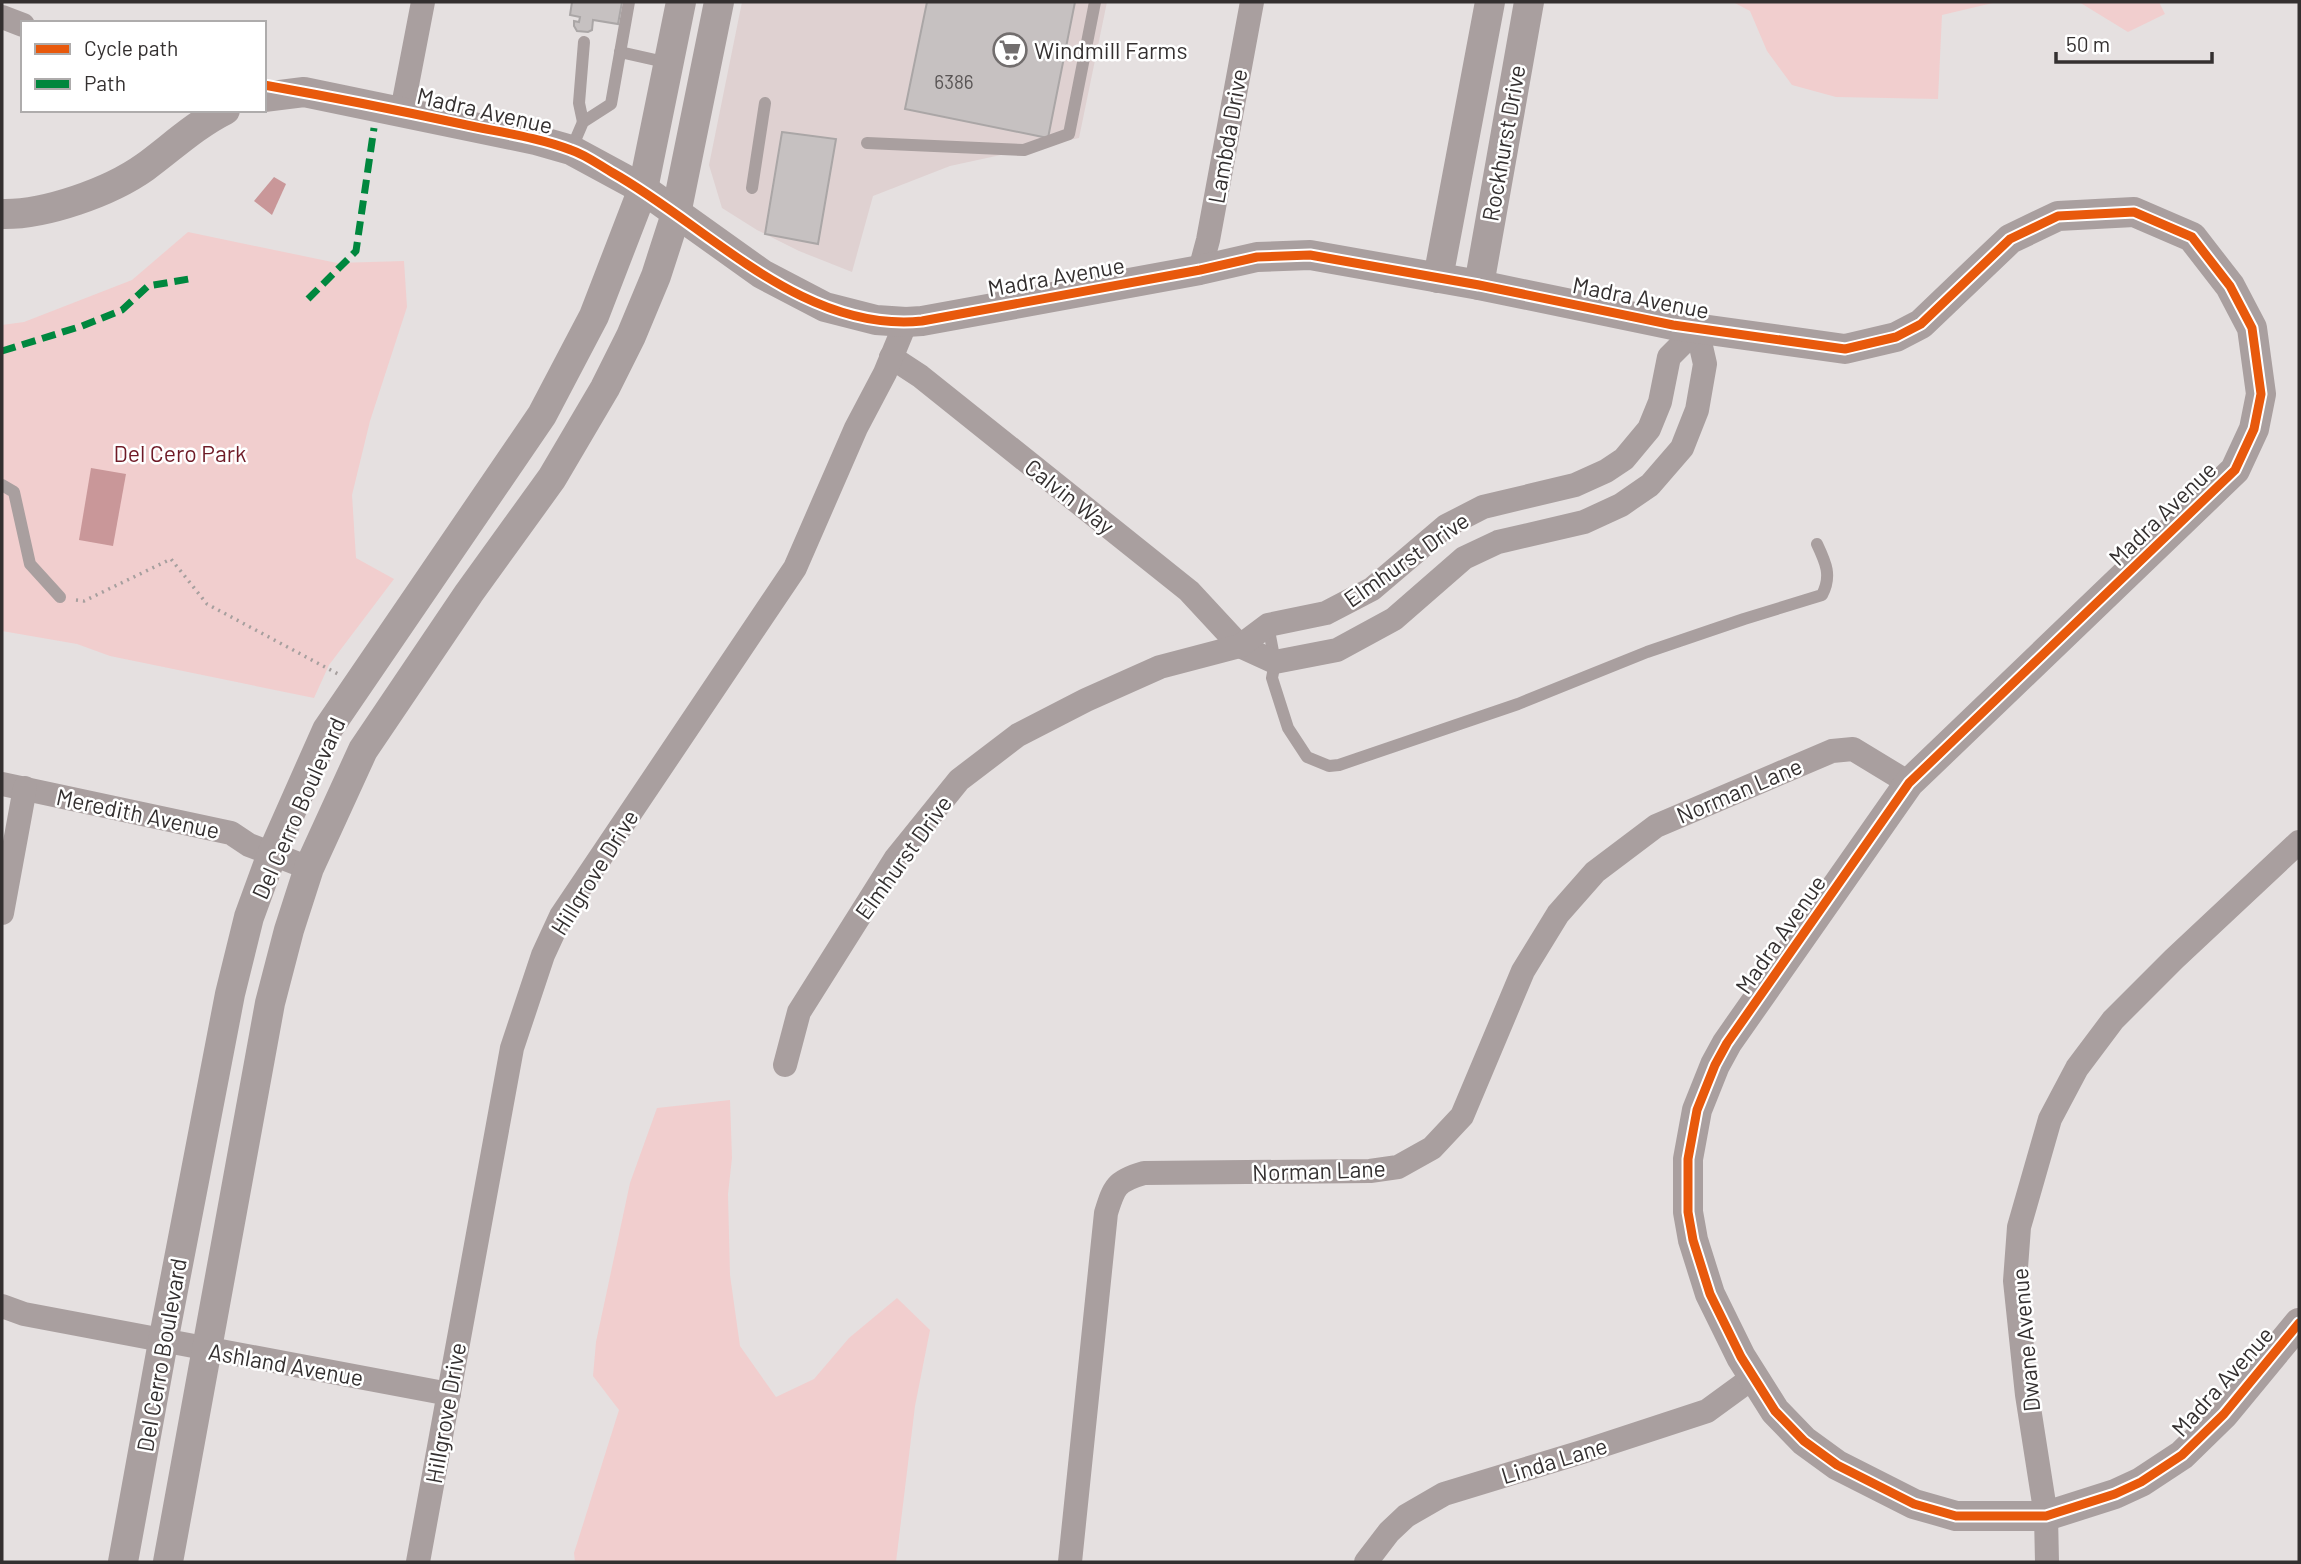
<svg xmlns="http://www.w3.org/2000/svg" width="2301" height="1564" viewBox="0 0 2301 1564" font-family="Barlow,sans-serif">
	<rect width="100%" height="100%" fill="#e5e0e0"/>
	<polygon fill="#dfd1d1" points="742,2 1107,2 1079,138 950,166 873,196 852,272 799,251 757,230 722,208 709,165"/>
	<g fill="#f1cece">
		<polygon points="1733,2 1997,2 1942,15 1938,99 1836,97 1792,85 1767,51 1750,11"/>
		<polygon points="2079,2 2159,2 2165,14 2128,32"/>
		<polygon points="188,232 337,263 404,261 407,307 370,421 352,495 356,558 394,579 329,665 314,698 110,656 77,644 2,631 2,325 24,322 132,280"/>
		<polygon points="730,1100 732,1158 728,1194 730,1275 740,1346 776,1397 814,1379 849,1338 897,1298 930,1330 915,1406 896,1562 575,1562 574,1553 619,1410 593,1376 596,1342 630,1183 657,1108"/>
	</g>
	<g fill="#c99799">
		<polygon points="274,177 286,184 272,215 254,201"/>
		<polygon points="91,468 126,474 113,546 79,540"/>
	</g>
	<g fill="#c6c1c1" stroke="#aaa6a6" stroke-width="2">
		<polygon points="572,2 622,2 618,24 593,20 592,30 588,32 577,31 574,26 574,21 579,22 580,17 570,15"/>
		<polygon points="927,2 1075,2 1048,138 905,109"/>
		<polygon points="782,132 836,139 818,244 765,234"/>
	</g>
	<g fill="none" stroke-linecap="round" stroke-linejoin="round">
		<polyline stroke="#a69f9e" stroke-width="3.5" stroke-dasharray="2 5" stroke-linecap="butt" points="76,600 84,601 171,559 207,604 338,674"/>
		<g stroke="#a99f9f" stroke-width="12">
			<polyline points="620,52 669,63"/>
			<polyline points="583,122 579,103 584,42"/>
			<polyline points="867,143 1024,150 1069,134 1095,2"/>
			<polyline points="571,150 583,122 611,104 629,2"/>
			<polyline points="752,188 765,103"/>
			<polyline points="2,485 14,492 30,564 60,597"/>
			<path d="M1268,625l7,37 -3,16 16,50 19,29 22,9 10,-1 179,-61 129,-52 97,-33 78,-24c10,-19 4,-32 -5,-51"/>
		</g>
		<g stroke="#a99f9f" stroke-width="24">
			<polyline points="2,17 23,25"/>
			<polyline points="402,111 423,2"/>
			<polyline points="1200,270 1208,240 1252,2"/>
			<polyline points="891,357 920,376 1189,591 1240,646 1275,662 1337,650 1394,619 1464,558 1498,542 1584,522 1621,505 1650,485 1682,448 1697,410 1705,364 1697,329"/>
			<polyline points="2,784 231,833 249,845 309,868"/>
			<polyline points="2,913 25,788"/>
			<polyline points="785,1065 799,1012 896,858 959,780 1018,735 1086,700 1160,667 1240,646 1268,625 1326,613 1372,589 1446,526 1483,507 1575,485 1606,471 1624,459 1649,429 1660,402 1669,357 1697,329"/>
			<polyline points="2,1306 24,1314 449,1394"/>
			<polyline points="418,1562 512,1048 543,955 561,916 795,568 856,428 885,373 906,322"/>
			<path d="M1070,1562l36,-349c8,-26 10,-32 38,-40l226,-2 28,-4 34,-19 30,-32 61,-145 35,-57 37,-42 61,-46 176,-75 21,-2 56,34"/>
			<polyline points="1366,1562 1389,1532 1406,1516 1444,1494 1582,1452 1707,1411 1755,1376"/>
			<polyline points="2047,1562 2046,1516 2027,1395 2015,1281 2019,1227 2050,1119 2077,1068 2113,1020 2174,959 2299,842"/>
		</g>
		<g stroke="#a99f9f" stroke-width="30">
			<polyline points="264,97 304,92 536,140 571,150 643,189 762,274 825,307 876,320 906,322 922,321 1200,270 1257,257 1310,255 1479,285 1673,325 1845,349 1896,337 1921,324 2010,239 2058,216 2134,212 2192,237 2230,286 2252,328 2261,394 2254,429 2235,470 1909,783 1727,1043 1715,1065 1697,1110 1688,1159 1688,1212 1693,1240 1710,1294 1741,1357 1775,1411 1804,1441 1837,1465 1914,1504 1956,1516 2046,1516 2115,1494 2141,1482 2182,1455 2224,1414 2299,1323"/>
			<path d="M2,214c43,1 108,-22 143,-47 26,-19 50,-42 80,-57"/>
			<polyline points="1438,278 1490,2"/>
			<polyline points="1479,285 1529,2"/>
			<polyline points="123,1562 163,1342 230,994 249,917 272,854 327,730 542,415 594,316 643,189 681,2"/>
			<polyline points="168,1562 270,1003 289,930 309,868 363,750 469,593 552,478 605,388 631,336 656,276 676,214 719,2"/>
		</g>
		<g stroke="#00873e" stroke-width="7" stroke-dasharray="14 7" stroke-linecap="butt">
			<polyline points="308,299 356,251 374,128"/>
			<polyline points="2,351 82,326 122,310 148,286 195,278"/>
		</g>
		<defs>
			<path id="cycleway" d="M264,85c67,12 133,25 198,39 36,8 75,13 109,26 15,5 28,15 42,23 96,54 189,160 309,148l278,-51 57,-13 53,-2 169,30 194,40 172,24 51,-12 25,-13 89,-85 48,-23 76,-4 58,25 38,49 22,42 9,66 -7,35 -19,41 -326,313 -182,260 -12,22 -18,45 -9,49v53l5,28 17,54 31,63 34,54 29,30 33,24 77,39 42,12h90l69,-22 26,-12 41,-27 42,-41 75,-91"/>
		</defs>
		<use href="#cycleway" stroke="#fff" stroke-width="13"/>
		<use href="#cycleway" stroke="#e8590c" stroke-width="9"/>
	</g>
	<defs>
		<symbol id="supermarket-ring" viewBox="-11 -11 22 22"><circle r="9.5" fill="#fff" stroke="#726e6e" stroke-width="1.5"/><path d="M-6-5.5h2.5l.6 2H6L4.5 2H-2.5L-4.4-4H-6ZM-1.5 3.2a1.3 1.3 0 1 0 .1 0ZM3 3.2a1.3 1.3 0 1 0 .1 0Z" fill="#726e6e"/></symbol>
	</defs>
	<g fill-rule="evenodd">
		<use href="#supermarket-ring" x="991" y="31" width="38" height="38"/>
	</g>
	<g text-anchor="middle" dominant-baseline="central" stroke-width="5" stroke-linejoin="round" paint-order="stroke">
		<g font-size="19" fill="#585454">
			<text x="954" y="81">6386</text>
		</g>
		<g font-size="23" fill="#343030" stroke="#fff" text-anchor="start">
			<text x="1034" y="50">Windmill Farms</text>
		</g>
		<g font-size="23" fill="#343030" stroke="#fff">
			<text transform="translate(485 110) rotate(13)">Madra Avenue</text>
			<text transform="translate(1227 136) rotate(-80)">Lambda Drive</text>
			<text transform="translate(1503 143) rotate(-80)">Rockhurst Drive</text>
			<text transform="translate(1056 276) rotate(-10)">Madra Avenue</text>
			<text transform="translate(1641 297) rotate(11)">Madra Avenue</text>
			<text transform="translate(1070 496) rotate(38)">Calvin Way</text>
			<text transform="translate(2162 513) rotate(-44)">Madra Avenue</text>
			<text transform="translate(1406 559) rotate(-35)">Elmhurst Drive</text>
			<text transform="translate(1739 790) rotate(-23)">Norman Lane</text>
			<text transform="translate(298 808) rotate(-66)">Del Cerro Boulevard</text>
			<text transform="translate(138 813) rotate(12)">Meredith Avenue</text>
			<text transform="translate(903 857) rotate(-54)">Elmhurst Drive</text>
			<text transform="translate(594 872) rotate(-58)">Hillgrove Drive</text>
			<text transform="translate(1780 934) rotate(-55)">Madra Avenue</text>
			<text transform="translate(1319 1170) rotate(-2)">Norman Lane</text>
			<text transform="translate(2025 1340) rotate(-95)">Dwane Avenue</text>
			<text transform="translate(161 1355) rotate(-80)">Del Cerro Boulevard</text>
			<text transform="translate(286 1364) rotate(10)">Ashland Avenue</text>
			<text transform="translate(2222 1381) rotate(-48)">Madra Avenue</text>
			<text transform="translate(445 1413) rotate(-80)">Hillgrove Drive</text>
			<text transform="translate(1554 1460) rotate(-17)">Linda Lane</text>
		</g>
		<g font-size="23" fill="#6f1b27" stroke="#fff">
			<text x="180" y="453">Del Cero Park</text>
		</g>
	</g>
	<rect width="2301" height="1564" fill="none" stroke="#343030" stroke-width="7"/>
	<rect x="21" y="21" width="245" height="91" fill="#ffffff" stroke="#aeacac" stroke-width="2"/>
	<rect x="35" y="44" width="35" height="10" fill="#e8590c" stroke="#aeacac" stroke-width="2"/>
	<text x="84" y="56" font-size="21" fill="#343030">Cycle path</text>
	<rect x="35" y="79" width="35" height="10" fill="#00873e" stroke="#aeacac" stroke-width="2"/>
	<text x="84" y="91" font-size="21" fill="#343030">Path</text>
	<path d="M2056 52v10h156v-10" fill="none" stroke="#343030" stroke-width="3.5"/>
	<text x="2066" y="52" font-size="21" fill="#343030" stroke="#ffffff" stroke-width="5" paint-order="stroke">50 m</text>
</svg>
